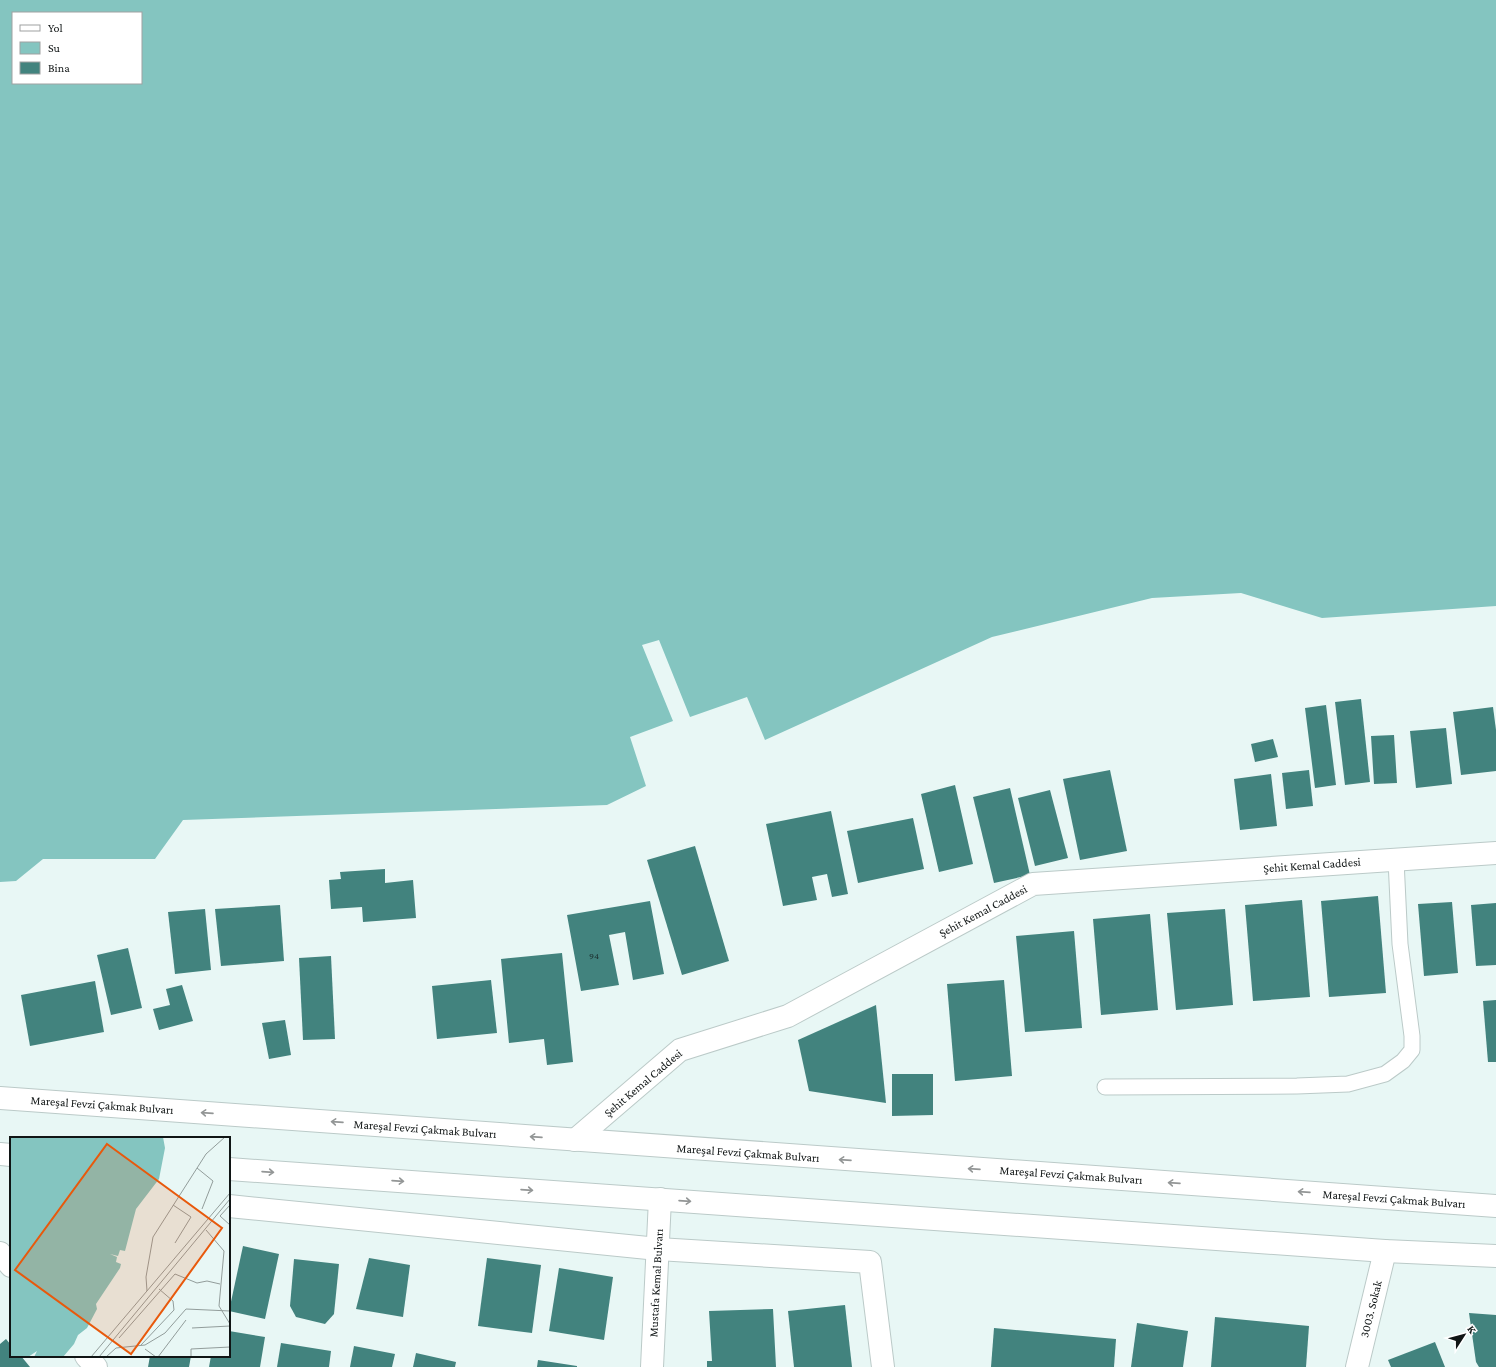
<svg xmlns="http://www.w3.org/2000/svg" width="1496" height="1367" viewBox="0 0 1496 1367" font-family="'Crimson Pro',serif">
	<rect width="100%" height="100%" fill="#e8f7f5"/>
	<path fill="#84c5c0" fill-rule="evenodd" d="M0,0h1496v606l-174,12 -81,-25 -89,5 -160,39 -227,103 -18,-43 -57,20 -31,-77 -17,5 31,76 -43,16 16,49 -39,19 -424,15 -28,39h-112l-27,22 -16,1zM13,13h128v70h-128z"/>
	<g fill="#42837e">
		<polygon points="1361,699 1370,782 1345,785 1335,702"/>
		<polygon points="1326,705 1336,785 1315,788 1305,708"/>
		<polygon points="1493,707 1496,730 1496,771 1461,775 1453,712"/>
		<polygon points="1446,728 1452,784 1416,788 1410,731"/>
		<polygon points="1394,735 1397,783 1374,784 1371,736"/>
		<polygon points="1273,739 1278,757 1255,762 1251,744"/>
		<polygon points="1110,770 1127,851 1080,860 1063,779"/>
		<polygon points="1309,770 1313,806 1286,809 1282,773"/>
		<polygon points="1271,774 1277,826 1240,830 1234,779"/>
		<polygon points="955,785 973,864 939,872 921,794"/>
		<polygon points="1010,788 1030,875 994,883 973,797"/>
		<polygon points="1050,790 1068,858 1035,866 1018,798"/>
		<polygon points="831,811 848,894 832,897 827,874 812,877 817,900 783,906 766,824"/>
		<polygon points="913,818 924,869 858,883 847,831"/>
		<polygon points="695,846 729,961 682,975 647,860"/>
		<polygon points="385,869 385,883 413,880 416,918 363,922 362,907 331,909 329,880 341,879 340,872"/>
		<polygon points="1378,896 1386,993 1329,997 1321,901"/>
		<polygon points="1302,900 1310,997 1253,1001 1245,905"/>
		<polygon points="650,901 664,974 633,980 625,932 609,935 619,985 581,991 567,915"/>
		<polygon points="1452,902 1458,973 1424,976 1418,904"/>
		<polygon points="1496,903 1496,965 1476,966 1471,905"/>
		<polygon points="280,905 284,961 221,966 215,909"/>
		<polygon points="205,909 211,970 175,974 168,912"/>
		<polygon points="1225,909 1233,1005 1176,1010 1167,913"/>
		<polygon points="1150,914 1158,1010 1101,1015 1093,919"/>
		<polygon points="1074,931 1082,1028 1025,1032 1016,936"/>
		<polygon points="128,948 142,1008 111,1015 97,955"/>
		<polygon points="562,953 573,1062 547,1065 544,1039 509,1043 501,959"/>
		<polygon points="331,956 335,1039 303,1040 299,958"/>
		<polygon points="491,980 497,1033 437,1039 432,986"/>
		<polygon points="1004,980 1012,1076 955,1081 947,984"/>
		<polygon points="95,981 104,1032 30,1046 21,995"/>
		<polygon points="182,985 193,1021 159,1030 153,1009 170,1005 166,989"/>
		<polygon points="1496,1000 1496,1062 1488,1062 1483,1001"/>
		<polygon points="876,1005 886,1103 809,1091 798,1040"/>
		<polygon points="285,1020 291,1055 269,1059 262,1023"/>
		<polygon points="892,1074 933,1074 933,1115 892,1116"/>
		<polygon points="243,1246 279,1254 265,1319 229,1311"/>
		<polygon points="369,1258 410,1265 403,1317 356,1309"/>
		<polygon points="487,1258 541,1265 532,1333 478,1326"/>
		<polygon points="294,1259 339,1264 334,1314 325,1324 296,1317 290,1306"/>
		<polygon points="559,1268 613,1277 604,1340 549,1331"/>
		<polygon points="845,1305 852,1367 794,1367 788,1311"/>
		<polygon points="773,1309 776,1367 707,1367 707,1361 712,1361 709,1311"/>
		<polygon points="1469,1313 1496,1315 1496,1367 1479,1367 1476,1362"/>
		<polygon points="1215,1317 1309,1326 1306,1367 1211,1367"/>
		<polygon points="1137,1323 1188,1331 1183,1367 1131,1367"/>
		<polygon points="994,1328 1116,1339 1114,1367 991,1367"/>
		<polygon points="229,1331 265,1337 260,1367 209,1367 211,1356 229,1356"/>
		<polygon points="6,1339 11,1345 11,1356 21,1356 30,1367 0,1367 0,1344"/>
		<polygon points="1435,1342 1445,1367 1391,1367 1388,1360"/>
		<polygon points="281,1343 331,1351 329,1367 277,1367"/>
		<polygon points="354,1346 395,1354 392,1367 350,1367"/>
		<polygon points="416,1353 456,1362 455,1367 413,1367"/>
		<polygon points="150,1356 191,1356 189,1367 148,1367"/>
		<polygon points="538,1360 577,1366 577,1367 537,1367"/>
	</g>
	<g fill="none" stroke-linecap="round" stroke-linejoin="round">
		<defs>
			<polyline id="service" points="1105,1087 1297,1086 1348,1084 1385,1074 1403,1061 1412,1050 1412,1036 1400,944 1396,860"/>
			<g id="minor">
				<polyline points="575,1140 680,1050 788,1016 1033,884 1496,853"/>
				<polyline points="229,1206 658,1249 870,1262 883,1367"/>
				<polyline points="0,1253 11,1266"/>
				<polyline points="86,1356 96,1367"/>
				<polyline points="1357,1367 1385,1251"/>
			</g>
			<polyline id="tertiary" points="652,1367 660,1199"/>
			<g id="trunk">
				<polyline points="0,1098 1496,1206"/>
				<polyline points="0,1154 11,1155"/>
				<polyline points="229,1169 1385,1251 1496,1256"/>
			</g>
		</defs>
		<use href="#service" stroke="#bbcac8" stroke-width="17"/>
		<use href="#minor" stroke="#bbcac8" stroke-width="24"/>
		<use href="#tertiary" stroke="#bbcac8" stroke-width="24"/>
		<use href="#trunk" stroke="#bbcac8" stroke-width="24"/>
		<use href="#service" stroke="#fff" stroke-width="15"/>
		<use href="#minor" stroke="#fff" stroke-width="22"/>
		<use href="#tertiary" stroke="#fff" stroke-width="22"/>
		<use href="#trunk" stroke="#fff" stroke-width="22"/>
	</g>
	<defs><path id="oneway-shaft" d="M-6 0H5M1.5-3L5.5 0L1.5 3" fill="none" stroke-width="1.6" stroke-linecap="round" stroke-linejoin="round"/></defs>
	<g stroke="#939696">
		<use href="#oneway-shaft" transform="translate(207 1113) rotate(-176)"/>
		<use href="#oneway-shaft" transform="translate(337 1122) rotate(-176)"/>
		<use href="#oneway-shaft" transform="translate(536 1137) rotate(-176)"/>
		<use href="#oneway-shaft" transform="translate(845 1160) rotate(-176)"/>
		<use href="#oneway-shaft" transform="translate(974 1169) rotate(-176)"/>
		<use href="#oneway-shaft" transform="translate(268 1172) rotate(4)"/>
		<use href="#oneway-shaft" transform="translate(398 1181) rotate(4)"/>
		<use href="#oneway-shaft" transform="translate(1174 1183) rotate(-176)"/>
		<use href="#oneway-shaft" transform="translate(527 1190) rotate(4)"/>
		<use href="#oneway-shaft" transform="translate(1304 1192) rotate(-176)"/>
		<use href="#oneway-shaft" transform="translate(685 1201) rotate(4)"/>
	</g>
	<g text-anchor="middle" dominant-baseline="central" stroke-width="4" stroke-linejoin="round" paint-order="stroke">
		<g font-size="10" fill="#1c302f">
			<text x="594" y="955">94</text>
		</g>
		<g font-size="12" fill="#101515" stroke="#fff">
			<text transform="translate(1312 865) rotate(-4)">Şehit Kemal Caddesi</text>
			<text transform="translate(983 911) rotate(-28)">Şehit Kemal Caddesi</text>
			<text transform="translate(643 1083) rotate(-40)">Şehit Kemal Caddesi</text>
			<text transform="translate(102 1105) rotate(4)">Mareşal Fevzi Çakmak Bulvarı</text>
			<text transform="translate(425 1129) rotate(4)">Mareşal Fevzi Çakmak Bulvarı</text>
			<text transform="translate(748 1153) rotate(4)">Mareşal Fevzi Çakmak Bulvarı</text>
			<text transform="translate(1071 1175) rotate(4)">Mareşal Fevzi Çakmak Bulvarı</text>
			<text transform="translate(1394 1199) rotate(4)">Mareşal Fevzi Çakmak Bulvarı</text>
			<text transform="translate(656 1283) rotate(-87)">Mustafa Kemal Bulvarı</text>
			<text transform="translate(1371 1309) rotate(-76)">3003. Sokak</text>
		</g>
	</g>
	<g transform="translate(10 1137)">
		<rect width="220" height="220" fill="#e8f7f5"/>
		<path d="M0,0h153l2,11 -6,31 -23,30 -11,42 -5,-1 -2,6 -8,-2 7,3 -1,5 5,2 -1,4 -24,36 1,5 -10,19 -9,7 -4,9 -11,13h-29l3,-6 -9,6h-18z" fill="#84c5c0"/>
		<path fill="none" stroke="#929d9b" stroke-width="1" d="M187,31l16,13 -11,28M163,68l18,12 -16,26M220,68l-10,11 10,9M196,93l18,21M214,114l-5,55 11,18M137,154l-1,-14 7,-40 53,-83 19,-17M182,191l38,-2M109,201l56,-64 22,9 10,-2 13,3M131,208l33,-35 -1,-9 -14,-12M135,212l11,8M81,220l139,-164M89,220l131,-158M96,220l10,-9 29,-3 20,-12 21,-24 44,2M148,220l28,-37M181,220v-8l39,-2"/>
		<path fill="#e8590c" fill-opacity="0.15" stroke="#e8590c" stroke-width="2" d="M97,7l115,84 -91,126 -116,-84z"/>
		<rect width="220" height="220" fill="none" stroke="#101515" stroke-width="2"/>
	</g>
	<rect x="12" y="12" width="130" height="72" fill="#ffffff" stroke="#9fa1a1"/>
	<rect x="20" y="25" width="20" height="6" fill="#ffffff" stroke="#9fa1a1"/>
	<text x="48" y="32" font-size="12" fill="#101515">Yol</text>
	<rect x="20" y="42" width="20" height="12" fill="#84c5c0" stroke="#9fa1a1"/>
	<text x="48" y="52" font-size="12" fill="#101515">Su</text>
	<rect x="20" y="62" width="20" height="12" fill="#42837e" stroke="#9fa1a1"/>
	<text x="48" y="72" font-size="12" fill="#101515">Bina</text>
	<g transform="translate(1464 1335) rotate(54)" stroke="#ffffff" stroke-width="3" paint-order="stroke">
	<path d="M0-3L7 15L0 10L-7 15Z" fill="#101515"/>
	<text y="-6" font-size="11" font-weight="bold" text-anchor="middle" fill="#101515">K</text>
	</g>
</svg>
